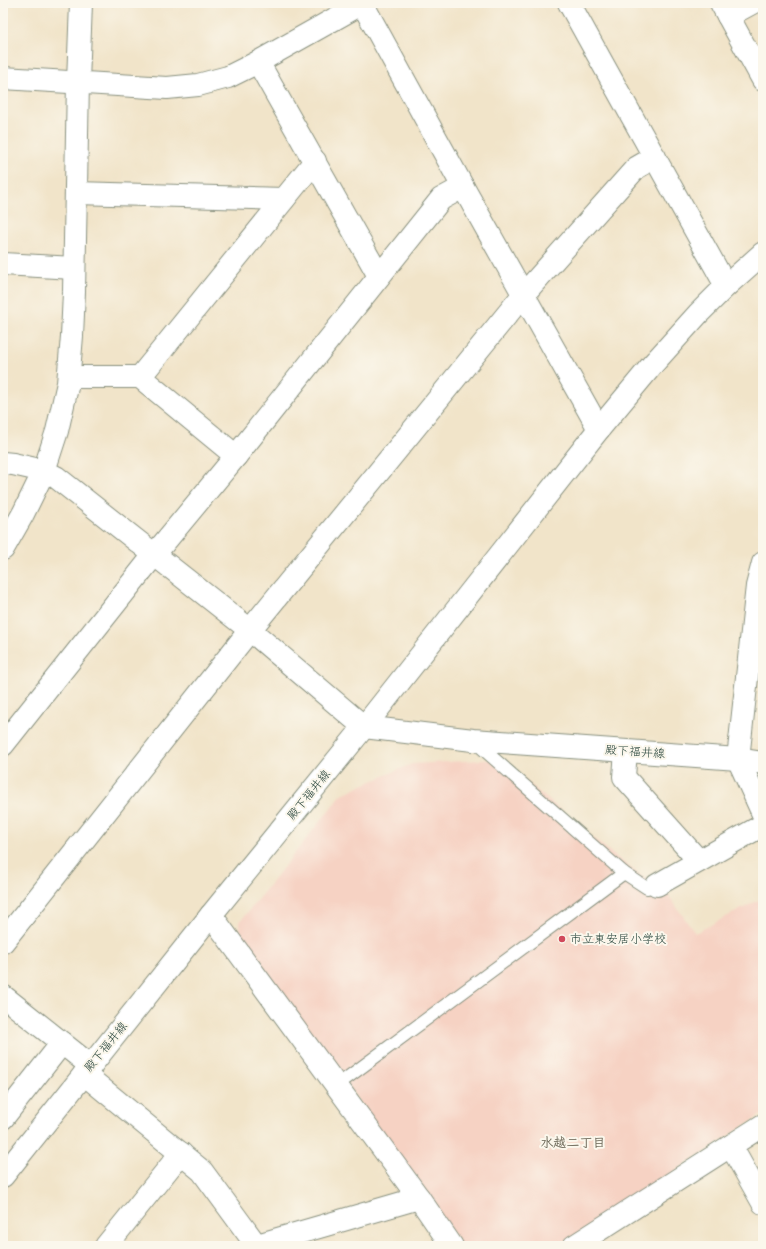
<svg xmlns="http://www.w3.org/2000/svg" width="766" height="1249" viewBox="0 0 766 1249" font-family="'Architects Daughter','Klee One',sans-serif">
	<rect width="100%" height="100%" fill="#fbf7ec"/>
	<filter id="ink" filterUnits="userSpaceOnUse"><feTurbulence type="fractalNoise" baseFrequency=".025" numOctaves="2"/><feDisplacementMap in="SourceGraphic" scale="8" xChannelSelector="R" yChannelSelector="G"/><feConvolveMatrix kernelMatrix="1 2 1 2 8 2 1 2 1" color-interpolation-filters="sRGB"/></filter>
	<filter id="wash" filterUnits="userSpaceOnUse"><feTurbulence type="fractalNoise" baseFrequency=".012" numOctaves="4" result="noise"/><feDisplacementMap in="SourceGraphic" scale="16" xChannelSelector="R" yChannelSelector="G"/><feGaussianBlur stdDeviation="0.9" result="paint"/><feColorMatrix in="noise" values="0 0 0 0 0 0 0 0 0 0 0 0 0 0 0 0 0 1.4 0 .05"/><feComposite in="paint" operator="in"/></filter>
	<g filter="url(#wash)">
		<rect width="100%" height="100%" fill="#f1e4c9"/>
		<polygon fill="#f6d2c3" points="500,759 615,856 648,881 666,892 695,933 763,898 763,1114 559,1246 461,1246 420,1187 240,935 239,923 342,794 412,764"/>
	</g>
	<g filter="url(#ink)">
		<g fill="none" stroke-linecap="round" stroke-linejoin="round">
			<defs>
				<g id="lane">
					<polyline points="475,742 624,873 647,888 657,885"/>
					<polyline points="336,1086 624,873"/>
				</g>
				<g id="street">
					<polyline points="362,3 463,187 599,429"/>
					<polyline points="569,3 726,286"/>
					<polyline points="721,3 763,80"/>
					<polyline points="728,16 752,3"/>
					<polyline points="258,62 379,276"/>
					<polyline points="76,193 284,199"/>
					<polyline points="3,264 74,268"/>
					<polyline points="69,377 140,377 236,456"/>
					<polyline points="140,377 315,161"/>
					<polyline points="3,463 13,464 44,471 56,477 250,630 364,727"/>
					<polyline points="3,745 154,555 236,456 441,199 463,187"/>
					<polyline points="626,751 624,777 699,861"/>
					<polyline points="738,759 757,586 763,563"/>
					<polyline points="657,885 763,825"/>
					<polyline points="211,915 419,1198 452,1246"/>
					<polyline points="3,942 250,630 523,295 636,168 655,157"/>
					<polyline points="3,996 91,1066"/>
					<polyline points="84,1074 202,1171 257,1246"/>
					<polyline points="3,1118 62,1043"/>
					<polyline points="731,1146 763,1203"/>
					<polyline points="257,1245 419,1198"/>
					<polyline points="106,1246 181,1153"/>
					<polyline points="574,1246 763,1125"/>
				</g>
				<g id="secondary">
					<polyline points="3,78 167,88 198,85 228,77 258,62 363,3"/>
					<polyline points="3,549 23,514 44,471 57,431 68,383 72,336 74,292 78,82 81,3"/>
					<polyline points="364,727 473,740 738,759 763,763"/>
					<polyline points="738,759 763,814"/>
					<polyline points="3,1176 211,915 364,727 599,429 653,364 698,314 726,286 763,253"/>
				</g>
			</defs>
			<use href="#lane" stroke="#88907e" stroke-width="14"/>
			<use href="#street" stroke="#88907e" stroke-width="24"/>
			<use href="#secondary" stroke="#88907e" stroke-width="24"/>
			<use href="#lane" stroke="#fff" stroke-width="12"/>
			<use href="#street" stroke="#fff" stroke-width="22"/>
			<use href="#secondary" stroke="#fff" stroke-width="22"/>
		</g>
	</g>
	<circle fill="#d1495b" stroke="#fbf7ec" stroke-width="1.5" cx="562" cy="939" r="4"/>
	<g text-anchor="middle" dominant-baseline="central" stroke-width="4" stroke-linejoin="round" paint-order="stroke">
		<g font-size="12" fill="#1f3d34" stroke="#fbf7ec">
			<text transform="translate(635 752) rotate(4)">殿下福井線</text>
			<text transform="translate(309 795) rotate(-51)">殿下福井線</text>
			<text transform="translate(106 1047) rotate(-51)">殿下福井線</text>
		</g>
		<g font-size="12" fill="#1f3d34" stroke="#fbf7ec" text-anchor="start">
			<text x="570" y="939">市立東安居小学校</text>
		</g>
		<g font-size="13" font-weight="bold" fill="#696555" stroke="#fbf7ec">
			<text x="573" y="1143">水越二丁目</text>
		</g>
	</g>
	<rect width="766" height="1249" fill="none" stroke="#fbf7ec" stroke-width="16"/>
</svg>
